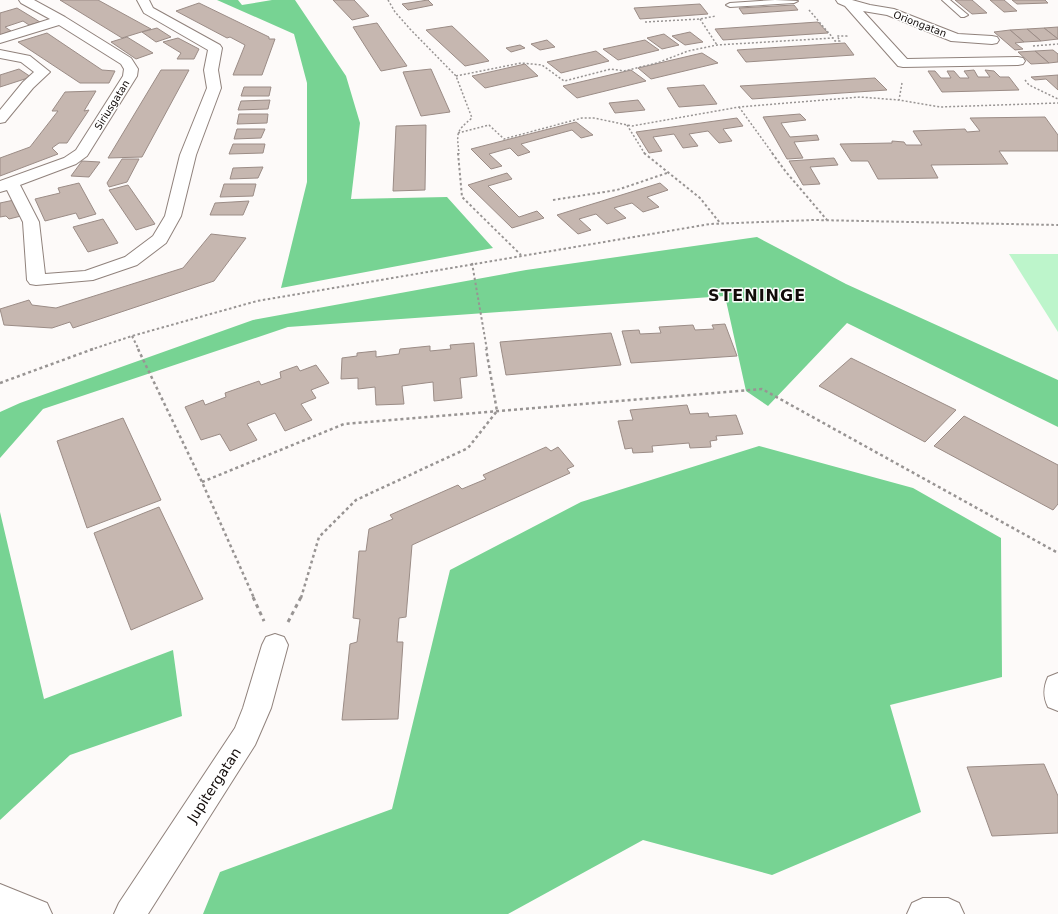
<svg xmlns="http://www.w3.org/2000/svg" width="1058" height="914" viewBox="0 0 1058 914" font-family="'DejaVu Sans',sans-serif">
	<rect width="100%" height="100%" fill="#fdfaf9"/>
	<polygon fill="#bdf5cb" points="1009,254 1058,254 1058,332"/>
	<g fill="#77d393">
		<polygon points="217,0 238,0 242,5 272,0 295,0 346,76 360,123 351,199 447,197 493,248 281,288 307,182 307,83 294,34"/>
		<polygon points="757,237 846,284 1058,380 1058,427 847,323 768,406 746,391 725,296 288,327 43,409 0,458 0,412 20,403 253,320 526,270"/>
		<polygon points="759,446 913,488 1001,538 1002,677 890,705 921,812 772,875 643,840 508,914 203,914 220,872 392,809 450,570 581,502"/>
		<polygon points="0,512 44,699 173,650 182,716 70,755 0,820"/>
	</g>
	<g fill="#c6b7b0" stroke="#9b8c86">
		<polygon points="60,0 98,0 151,29 122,38"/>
		<polygon points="333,0 354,0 369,16 352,20"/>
		<polygon points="428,0 433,5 408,10 402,4"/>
		<polygon points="955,0 972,0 987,13 972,14"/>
		<polygon points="990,0 1004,0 1017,11 1004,12"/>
		<polygon points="1012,0 1045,0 1048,3 1017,4"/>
		<polygon points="199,3 269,37 269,39 275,39 262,75 233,75 245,45 230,37 227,38 176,11"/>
		<polygon points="700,4 708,14 640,19 634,8"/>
		<polygon points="794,5 798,10 743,14 739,8"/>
		<polygon points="17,8 40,22 29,25 23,21 5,27 11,31 0,35 0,13"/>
		<polygon points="818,22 828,33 723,40 715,29"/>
		<polygon points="377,23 407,66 381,71 353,27"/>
		<polygon points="452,26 489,61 465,66 426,30"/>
		<polygon points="1058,27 1058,39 1044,28"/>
		<polygon points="157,28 171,37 156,42 142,32"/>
		<polygon points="1044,28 1058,39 1041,41 1027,29"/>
		<polygon points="1027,29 1041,41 1024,42 1010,30"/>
		<polygon points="1010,30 1024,42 1015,43 1023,49 1015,50 994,32"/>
		<polygon points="690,32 703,42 685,45 672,36"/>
		<polygon points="47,33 102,70 115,71 109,83 80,83 18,42"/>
		<polygon points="664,34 679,45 662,49 647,38"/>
		<polygon points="127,37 153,53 136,59 111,42"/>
		<polygon points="178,38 199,49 194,59 177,59 181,53 163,42"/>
		<polygon points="547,40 555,47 540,50 531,44"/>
		<polygon points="645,40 659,50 618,60 603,49"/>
		<polygon points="845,43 854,55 746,62 737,50"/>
		<polygon points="520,45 525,48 511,52 506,48"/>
		<polygon points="1053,50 1058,54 1058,62 1049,63 1035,51"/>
		<polygon points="596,51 609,61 561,73 547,62"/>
		<polygon points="1035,51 1049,63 1031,64 1018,52"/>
		<polygon points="702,53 718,63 651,79 638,68"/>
		<polygon points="525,64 538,76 485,88 472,76"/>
		<polygon points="19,69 31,77 0,87 0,75"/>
		<polygon points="431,69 450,112 421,116 403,72"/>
		<polygon points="161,70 189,70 142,157 108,158"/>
		<polygon points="631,70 646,81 577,98 563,86"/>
		<polygon points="974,70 978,77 990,77 985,70 994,71 1000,77 1009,77 1019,90 942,92 928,71 935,71 941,78 951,78 947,71 954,71 960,78 969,78 964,71"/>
		<polygon points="1058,75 1058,90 1046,79 1035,80 1031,77"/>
		<polygon points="875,78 887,90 752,99 740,86"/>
		<polygon points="704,85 717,104 679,107 667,88"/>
		<polygon points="244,87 271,87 269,96 241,96"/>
		<polygon points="96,91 84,111 89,110 67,143 59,143 52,148 58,154 0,176 0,158 30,147 58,111 52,111 65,92"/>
		<polygon points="270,100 268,109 238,110 241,101"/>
		<polygon points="638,100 645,110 615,113 609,103"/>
		<polygon points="239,114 268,114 267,123 237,124"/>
		<polygon points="800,114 806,120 781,123 790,137 817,135 819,140 794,142 803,158 787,159 763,117"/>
		<polygon points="1045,117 1058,135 1058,151 999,151 1008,164 931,165 938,178 878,179 868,161 851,161 840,144 892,143 892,141 904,142 906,145 922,145 913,131 965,129 967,132 980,131 970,118"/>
		<polygon points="737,118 743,126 723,129 732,141 719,143 708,131 689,134 698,146 683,148 674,134 653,137 662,151 649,153 636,132"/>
		<polygon points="576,122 593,135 581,138 572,130 521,144 530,152 518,156 510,148 489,154 502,166 491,169 471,149"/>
		<polygon points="426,125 425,190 393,191 396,126"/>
		<polygon points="237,129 265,129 261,138 234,139"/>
		<polygon points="233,144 265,144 263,153 229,154"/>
		<polygon points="834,158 838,165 810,167 820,184 803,185 789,161"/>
		<polygon points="122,159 139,159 127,182 109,187 107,183"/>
		<polygon points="82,161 100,162 89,177 71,176"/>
		<polygon points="263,167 258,178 230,179 233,168"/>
		<polygon points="507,173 512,179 488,186 519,217 537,211 544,218 512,228 468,185"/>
		<polygon points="79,183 96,214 79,219 76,213 45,221 35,199 60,193 58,188"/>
		<polygon points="660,183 668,190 647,197 659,207 643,212 632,203 614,208 626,218 607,224 596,214 579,219 591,230 578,234 557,215"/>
		<polygon points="224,184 256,184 253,196 220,197"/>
		<polygon points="128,185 155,224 136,230 109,190"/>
		<polygon points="14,200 21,216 9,219 6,216 0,217 0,203"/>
		<polygon points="249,201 243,215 210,215 215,203"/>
		<polygon points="103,219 118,243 88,252 73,227"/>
		<polygon points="211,234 246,238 214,281 73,328 70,322 52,328 4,325 0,309 29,300 32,305 56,308 183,268"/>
		<polygon points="725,324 737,356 631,363 622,331 639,330 640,334 661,333 659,327 693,325 695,330 714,329 712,325"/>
		<polygon points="611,333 621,365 506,375 500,342"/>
		<polygon points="474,343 477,376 460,378 462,398 434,401 433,382 402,386 404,404 376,405 375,387 358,389 358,378 341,379 342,358 357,356 357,353 376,351 376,357 399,354 400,349 430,346 430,351 451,349 450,345"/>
		<polygon points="851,358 956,410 925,442 819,386"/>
		<polygon points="316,365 329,383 311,390 316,398 301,404 312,420 285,431 275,413 247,424 257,440 230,451 220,434 201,440 185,407 203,400 205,405 226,397 225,393 259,381 261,385 281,378 280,372 297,366 300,371"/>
		<polygon points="687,405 690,414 708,413 709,417 736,415 743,434 716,436 717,440 710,441 711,447 690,448 689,443 652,446 653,452 633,453 632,448 625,449 618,421 633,420 630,410"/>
		<polygon points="964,416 1058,465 1058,504 1053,510 934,446"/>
		<polygon points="123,418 161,500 87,528 57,441"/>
		<polygon points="546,447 551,451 558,447 574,466 567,469 570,473 412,545 406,617 399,618 397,642 403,642 398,719 342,720 350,644 357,642 360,619 353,618 359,551 366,551 369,529 393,519 390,515 458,485 462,489 486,479 483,475"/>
		<polygon points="159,507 203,599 131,630 94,533"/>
		<polygon points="1044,764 1058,796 1058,833 992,836 967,767"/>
	</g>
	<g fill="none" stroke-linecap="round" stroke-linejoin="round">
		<defs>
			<g id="service">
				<polygon points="775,0 798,1 794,3 730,7 726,5 730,3"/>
				<polygon points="942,0 950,0 968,15 964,17 961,17"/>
			</g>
			<g id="minor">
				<polygon points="19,0 34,0 65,17 131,58 138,69 137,76 87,156 76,164 20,185 39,222 45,274 85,271 125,257 153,236 165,216 180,155 207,88 204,70 208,50 144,13 137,0 149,0 153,8 220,45 222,48 218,70 221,88 196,155 181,216 166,243 137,265 93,280 36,285 30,284 27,280 23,222 7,190 0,192 0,181 64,158 76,150 123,76 124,69 121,64 59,25 0,43 0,35 50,19 21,3"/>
				<polygon points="836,0 852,0 870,5 894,9 958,34 992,36 997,37 999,40 997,43 992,44 951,41 887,15 863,11 907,59 1018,57 1023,58 1025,61 1023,64 1018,65 903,67 898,66 845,6 838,3"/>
				<polygon points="0,50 30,56 50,72 33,88 5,122 0,123 0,110 23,82 34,72 21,62 0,58"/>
				<polygon points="275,634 284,637 288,645 271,708 255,745 148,914 114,914 119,903 235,728 243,708 262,645 266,637"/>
				<path d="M1058,673v38l-10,-4c-5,-10 -5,-19 0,-30z"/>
				<polygon points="0,884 47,903 52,914 0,914"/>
				<polygon points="923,898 948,898 959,903 964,914 907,914 912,903"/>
			</g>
		</defs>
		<use href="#service" stroke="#90827c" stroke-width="2"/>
		<use href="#minor" stroke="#90827c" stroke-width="2"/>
		<g stroke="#989493" stroke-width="1.5" stroke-dasharray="2 2" stroke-linecap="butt">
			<path d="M388,0l7,12 15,17 46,47 16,42c-17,14 -15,15 -13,36"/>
			<polyline points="809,10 833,38"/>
			<polyline points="700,19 717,45"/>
			<polyline points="645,22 700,19 716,16"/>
			<polyline points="1033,46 1058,44"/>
			<polyline points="456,76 521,63 542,65 564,81 611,69 624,71 657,63 688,51 717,45 833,38 835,41 840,41 837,36 847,36 846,34"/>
			<polyline points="1025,80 1029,85 1058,99"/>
			<polyline points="902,83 899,100 940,107 1058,103"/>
			<polyline points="739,107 773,154"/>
			<polyline points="627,125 645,154"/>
			<polyline points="458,133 489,125 504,139 582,118 594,118 632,126 739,107 860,97 899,100"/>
		</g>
		<g stroke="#989493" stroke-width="2" stroke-dasharray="2.5 2.5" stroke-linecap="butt">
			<polyline points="458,153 462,197 521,255"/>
			<polyline points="644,153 700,198 720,223"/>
			<polyline points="772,153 786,172 827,220"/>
			<polyline points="553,200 617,190 667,173"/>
			<polyline points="472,263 487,350"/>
			<polyline points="132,336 139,350"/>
			<polyline points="90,350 132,336 257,301 710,224 814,220 1058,225"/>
		</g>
		<g stroke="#989493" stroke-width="2.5" stroke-dasharray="3 3" stroke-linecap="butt">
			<polyline points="138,349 202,482 254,598"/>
			<polyline points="0,383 93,349"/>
			<polyline points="202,482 344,424 762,389 1058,553"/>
			<polyline points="301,598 319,537 356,500 468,448 497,411 486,349"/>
		</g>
		<g stroke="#989493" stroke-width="3" stroke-dasharray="4 4" stroke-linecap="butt">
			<polyline points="253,597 264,621"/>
			<polyline points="288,622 301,597"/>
		</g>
		<use href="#service" fill="#fff" fill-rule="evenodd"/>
		<use href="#minor" fill="#fff" fill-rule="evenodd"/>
	</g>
	<g text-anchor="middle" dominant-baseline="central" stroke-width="3" stroke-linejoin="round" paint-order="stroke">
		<g font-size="10" fill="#120c0a" stroke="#fff">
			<text transform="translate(920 24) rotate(21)">Oriongatan</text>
			<text transform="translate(112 105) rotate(-58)">Siriusgatan</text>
		</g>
		<g font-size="14" fill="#120c0a" stroke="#fff">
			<text transform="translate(214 785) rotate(-57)">Jupitergatan</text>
		</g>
		<g font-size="16" font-weight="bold" letter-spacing="1" fill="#120c0a" stroke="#fff">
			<text x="757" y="295">STENINGE</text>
		</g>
	</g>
</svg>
